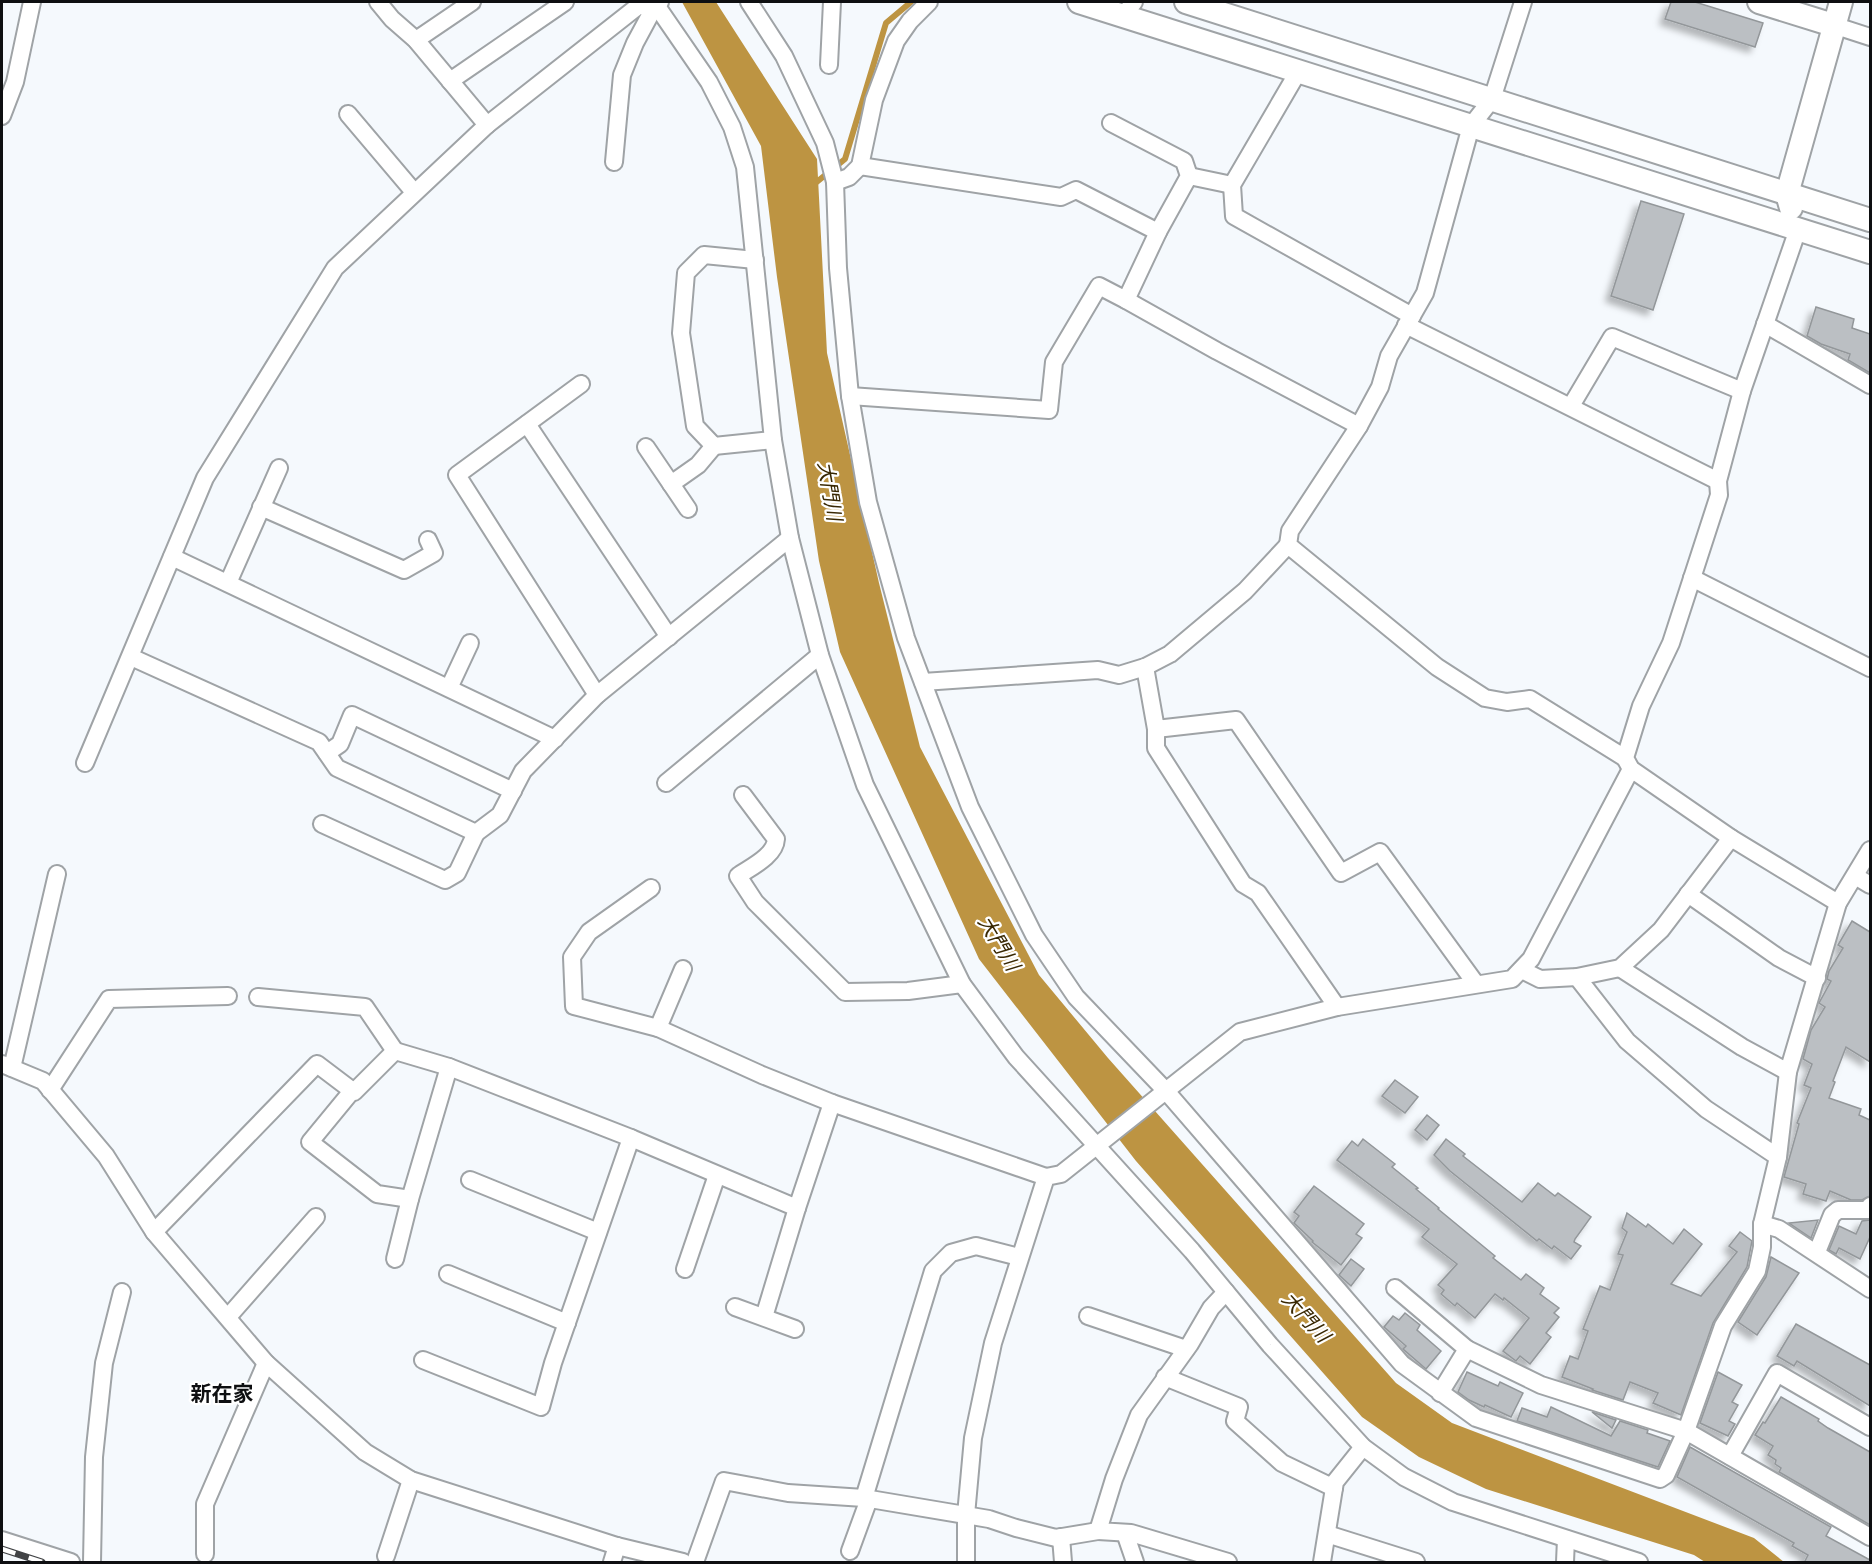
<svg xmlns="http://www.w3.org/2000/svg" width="1872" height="1564" viewBox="0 0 1872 1564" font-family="'DejaVu Sans','Noto Sans JP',sans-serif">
	<defs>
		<filter id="shadow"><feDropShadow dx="-5.5" dy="5.5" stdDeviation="3" flood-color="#0004"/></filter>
	</defs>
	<rect width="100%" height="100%" fill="#f5f9fd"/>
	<polygon fill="#bd9442" points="682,2 716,2 817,159 827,353 879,583 920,747 1039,975 1108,1058 1396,1383 1452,1423 1754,1538 1784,1562 1705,1562 1694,1555 1486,1489 1419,1457 1362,1417 1136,1161 979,959 840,652 819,561 777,277 761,146"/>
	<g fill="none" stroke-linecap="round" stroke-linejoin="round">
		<polyline stroke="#bd9442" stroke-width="6" points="813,185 845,159 886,23 911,2"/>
	</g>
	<g fill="#bbbfc3" stroke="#93979a" stroke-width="1.5" filter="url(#shadow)">
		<polygon points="1671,2 1695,2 1763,23 1755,47 1665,19"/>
		<polygon points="1641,201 1684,214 1653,310 1611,296"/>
		<polygon points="1816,307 1854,319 1852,328 1870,334 1870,373 1848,360 1850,354 1821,344 1807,336"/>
		<polygon points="1852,921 1870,932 1870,1062 1846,1047 1833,1081 1835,1082 1829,1098 1861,1109 1859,1115 1870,1120 1870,1196 1862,1200 1851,1200 1830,1191 1826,1201 1803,1194 1806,1184 1784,1177 1799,1124 1797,1123 1811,1088 1804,1085 1812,1064 1803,1059 1811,1030 1825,1007 1819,1003 1831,981 1827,979 1829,971 1843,948 1838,945"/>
		<polygon points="1395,1080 1418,1097 1405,1113 1382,1096"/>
		<polygon points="1427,1115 1439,1125 1427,1140 1415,1130"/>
		<polygon points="1363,1139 1395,1164 1392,1167 1418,1188 1416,1189 1439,1208 1438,1209 1495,1256 1493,1258 1521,1280 1526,1274 1544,1288 1540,1294 1559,1308 1554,1313 1559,1317 1546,1333 1551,1337 1530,1364 1520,1356 1516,1361 1503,1351 1529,1318 1504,1298 1503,1300 1495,1294 1475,1318 1457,1303 1455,1306 1441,1294 1444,1290 1438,1285 1457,1264 1422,1237 1429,1229 1337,1160 1352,1141 1358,1146"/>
		<polygon points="1446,1139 1465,1154 1463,1156 1522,1202 1538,1183 1555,1196 1558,1193 1591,1217 1575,1239 1574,1242 1581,1246 1571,1259 1554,1246 1552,1249 1539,1239 1537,1241 1450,1171 1434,1155"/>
		<polygon points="1314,1186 1364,1224 1356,1234 1362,1238 1341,1265 1312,1242 1313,1241 1294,1223 1299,1216 1294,1212"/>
		<polygon points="1627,1213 1646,1227 1648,1224 1673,1244 1684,1229 1702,1244 1671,1284 1701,1296 1737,1252 1729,1246 1740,1232 1752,1241 1747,1267 1713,1323 1681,1415 1653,1403 1658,1393 1630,1382 1623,1400 1592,1390 1593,1389 1562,1377 1570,1356 1578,1359 1588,1331 1583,1329 1600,1286 1610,1290 1623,1255 1618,1254 1627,1232 1622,1228"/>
		<polygon points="1818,1220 1811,1238 1789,1223"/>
		<polygon points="1870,1220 1870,1237 1860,1259 1839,1248 1836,1254 1829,1250 1839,1226 1856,1234 1862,1221"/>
		<polygon points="1771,1257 1799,1273 1757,1335 1738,1322 1766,1277"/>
		<polygon points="1351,1259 1364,1269 1351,1286 1339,1275"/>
		<polygon points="1405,1313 1420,1325 1417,1330 1441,1351 1426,1369 1403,1349 1406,1346 1384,1327 1393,1316 1399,1320"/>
		<polygon points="1796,1324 1870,1365 1870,1406 1797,1361 1794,1366 1777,1356"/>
		<polygon points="1467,1372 1498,1386 1500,1382 1523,1393 1511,1417 1485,1405 1484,1407 1469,1400 1458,1392"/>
		<polygon points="1718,1372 1742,1385 1732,1402 1738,1405 1729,1421 1735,1424 1728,1436 1700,1423"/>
		<polygon points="1781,1397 1819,1419 1818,1421 1828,1428 1870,1452 1870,1525 1779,1472 1781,1468 1775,1464 1776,1460 1768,1455 1773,1446 1755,1435 1763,1422 1765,1423"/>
		<polygon points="1551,1407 1611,1436 1620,1421 1648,1430 1647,1433 1670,1441 1658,1467 1517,1421 1522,1408 1547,1417"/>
		<polygon points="1592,1412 1616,1420 1612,1428"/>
		<polygon points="1690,1447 1831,1527 1826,1536 1870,1560 1870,1563 1804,1563 1808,1555 1792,1546 1794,1543 1677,1477"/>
	</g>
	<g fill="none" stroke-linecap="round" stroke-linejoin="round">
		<defs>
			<g id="street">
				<polyline points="378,2 392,19 416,40 487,125"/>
				<polyline points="654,2 709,82 732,127 745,167 773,440 790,538 820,655 865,785 962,984 1016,1057 1192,1251 1270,1345 1363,1447 1404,1477 1453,1502 1639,1562"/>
				<polyline points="749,2 784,56 825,143 835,182 838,268 850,396 868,502 906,638 970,807 1034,935 1076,997 1166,1091 1402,1364 1476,1418 1660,1479 1666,1475 1686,1431 1723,1326 1757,1271 1762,1247 1762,1224 1778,1157 1788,1072 1838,903 1870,850"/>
				<polyline points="1123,16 1134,2"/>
				<polyline points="1833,25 1870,37"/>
				<polyline points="416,40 472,2"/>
				<polyline points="829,65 832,2"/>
				<polyline points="1298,72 1232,185 1234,216 1412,316"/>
				<polyline points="450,81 565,2"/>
				<polyline points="348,114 414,192"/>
				<polyline points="2,116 15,82 32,2"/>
				<polyline points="614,162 622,75 635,43 656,4"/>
				<polyline points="860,166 1061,197 1076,190 1158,232 1189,176 1184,161 1111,123"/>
				<polyline points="1189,176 1232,185"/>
				<polyline points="835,182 849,177 860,166 874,100 896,41 910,21 929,2"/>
				<polyline points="1798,229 1742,391 1718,481 1719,495 1671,643 1641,706 1625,758 1631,769 1731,838 1838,903"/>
				<polyline points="755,260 704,255 686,273 681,333 695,426 714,446 773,440"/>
				<polyline points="1126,300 1217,351 1359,426 1290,531 1288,545 1437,667 1485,698 1507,702 1530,699 1625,758"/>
				<polyline points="1765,324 1870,385"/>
				<polyline points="1406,325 1718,481"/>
				<polyline points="581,384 457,475 597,695"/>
				<polyline points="850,396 1049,410 1054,362 1099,286 1126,300 1158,232"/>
				<polyline points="1571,406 1612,337 1742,391"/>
				<polyline points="527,424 669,637"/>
				<polyline points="1359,426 1380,387 1389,356 1425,293 1471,126 1492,99 1523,2"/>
				<polyline points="646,447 688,509"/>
				<polyline points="671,484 698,465 714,446"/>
				<polyline points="261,507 404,570 434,553 428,540"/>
				<polyline points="172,557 555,739"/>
				<polyline points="1692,578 1870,668"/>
				<polyline points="228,583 279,468"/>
				<polyline points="131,657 319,742 337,768 476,833 500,815 523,771 597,695 790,538"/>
				<polyline points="1145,667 1156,729 1236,720 1341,873 1380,852 1476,984"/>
				<polyline points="923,682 1098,670 1119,675 1145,667 1170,654 1245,591 1288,545"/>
				<polyline points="449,688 470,643"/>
				<polyline points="1156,729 1156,748 1243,884 1258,893 1337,1007"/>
				<polyline points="327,753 340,744 352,715 513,791"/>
				<polyline points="85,763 205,478 335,268 487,125 637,7 660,2"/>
				<polyline points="666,783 820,655"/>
				<path d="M743,795l33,44c-1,17 -25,28 -38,37l17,26 90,90 63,-1 54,-7"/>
				<polyline points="322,824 445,880 457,873 476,833"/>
				<polyline points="1855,876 1870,885"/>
				<polyline points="651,888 589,932 572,957 574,1006 658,1028"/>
				<polyline points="1688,894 1779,958 1817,978"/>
				<polyline points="1620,968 1742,1047 1788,1072"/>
				<polyline points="683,969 658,1028 762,1075 832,1103"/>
				<polyline points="1522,970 1540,979 1577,977 1620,968 1661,930 1731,838"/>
				<polyline points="1577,977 1627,1041 1706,1109 1778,1157"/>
				<polyline points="395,1051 449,1067 410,1199"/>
				<polyline points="2,1064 43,1081 106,1156 154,1232 266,1363 365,1452 411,1480 617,1546 683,1562"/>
				<polyline points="12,1068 57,874"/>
				<polyline points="50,1090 109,999 228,996"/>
				<polyline points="352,1091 310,1142 377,1194 410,1199 395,1259"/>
				<polyline points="631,1138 797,1208 832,1103 1046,1177"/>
				<polyline points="470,1180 598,1232"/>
				<polyline points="1762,1224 1779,1229 1870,1289"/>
				<polyline points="154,1232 317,1064 354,1092 395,1051 365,1007 258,997"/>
				<polyline points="1817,1252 1832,1215 1838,1210 1869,1210 1870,1206"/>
				<polyline points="685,1269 717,1175"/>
				<polyline points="448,1274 567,1323"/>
				<polyline points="1395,1288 1467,1349 1440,1393"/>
				<polyline points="1226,1292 1211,1308 1190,1344 1139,1415 1114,1479 1098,1531 1131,1533 1228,1562"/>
				<polyline points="735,1307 795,1329"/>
				<polyline points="1088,1316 1186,1349"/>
				<polyline points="228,1317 316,1217"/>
				<polyline points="764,1317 797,1208"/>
				<polyline points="1467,1349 1541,1385 1686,1431 1870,1537"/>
				<polyline points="423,1360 541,1407 553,1363 631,1138 449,1067"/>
				<polyline points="1165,1377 1239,1407 1235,1421 1282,1463 1334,1488"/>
				<polyline points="1730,1456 1777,1373 1870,1427"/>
				<polyline points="864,1498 933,1271 951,1253 976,1246 1019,1257"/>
				<polyline points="1125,1533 1135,1562"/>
				<polyline points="1327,1534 1416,1562"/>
				<polyline points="1061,1537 1063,1562"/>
				<polyline points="2,1540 71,1562"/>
				<polyline points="850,1551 869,1499"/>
				<polyline points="205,1554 205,1504 266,1363"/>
				<polyline points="386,1556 411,1480"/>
				<polyline points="92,1562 94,1457 104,1363 122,1292"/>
				<polyline points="612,1562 617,1546"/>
				<polyline points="695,1562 724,1481 788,1493 864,1498 989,1519 1016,1528 1056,1538 1098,1531"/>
				<polyline points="966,1562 966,1515 973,1438 993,1343 1046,1177 1061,1174 1240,1032 1337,1007 1512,979 1531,959 1631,769"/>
				<polyline points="1322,1562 1335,1482 1363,1447"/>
				<polyline points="1565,1562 1566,1539"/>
			</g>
			<g id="secondary">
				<polyline points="1079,2 1870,252"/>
				<polyline points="1186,2 1870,220"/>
				<polyline points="1759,2 1833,25"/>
				<polyline points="1791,208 1787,194 1841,2"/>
			</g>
		</defs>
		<use href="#street" stroke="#9fa3a6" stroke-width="20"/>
		<use href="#secondary" stroke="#9fa3a6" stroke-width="26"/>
		<use href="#street" stroke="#fff" stroke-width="16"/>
		<use href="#secondary" stroke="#fff" stroke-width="22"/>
		<defs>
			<polyline id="rail" points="2,1549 42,1562"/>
		</defs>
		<use href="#rail" stroke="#414345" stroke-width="7"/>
		<use href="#rail" stroke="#fff" stroke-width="4.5" stroke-dasharray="14" stroke-linecap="butt"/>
	</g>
	<g text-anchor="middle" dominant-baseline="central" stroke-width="4.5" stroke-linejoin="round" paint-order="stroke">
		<g font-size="20" font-style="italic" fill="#392803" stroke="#fff">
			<text transform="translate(830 491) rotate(80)">大門川</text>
			<text transform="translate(999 943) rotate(59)">大門川</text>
			<text transform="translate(1306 1317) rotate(48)">大門川</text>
		</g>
		<g font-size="21" font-weight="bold" fill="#0e0f11" stroke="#fff">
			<text x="222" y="1394">新在家</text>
		</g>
	</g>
	<rect width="1872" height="1564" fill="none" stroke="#0e0f11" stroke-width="6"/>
</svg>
